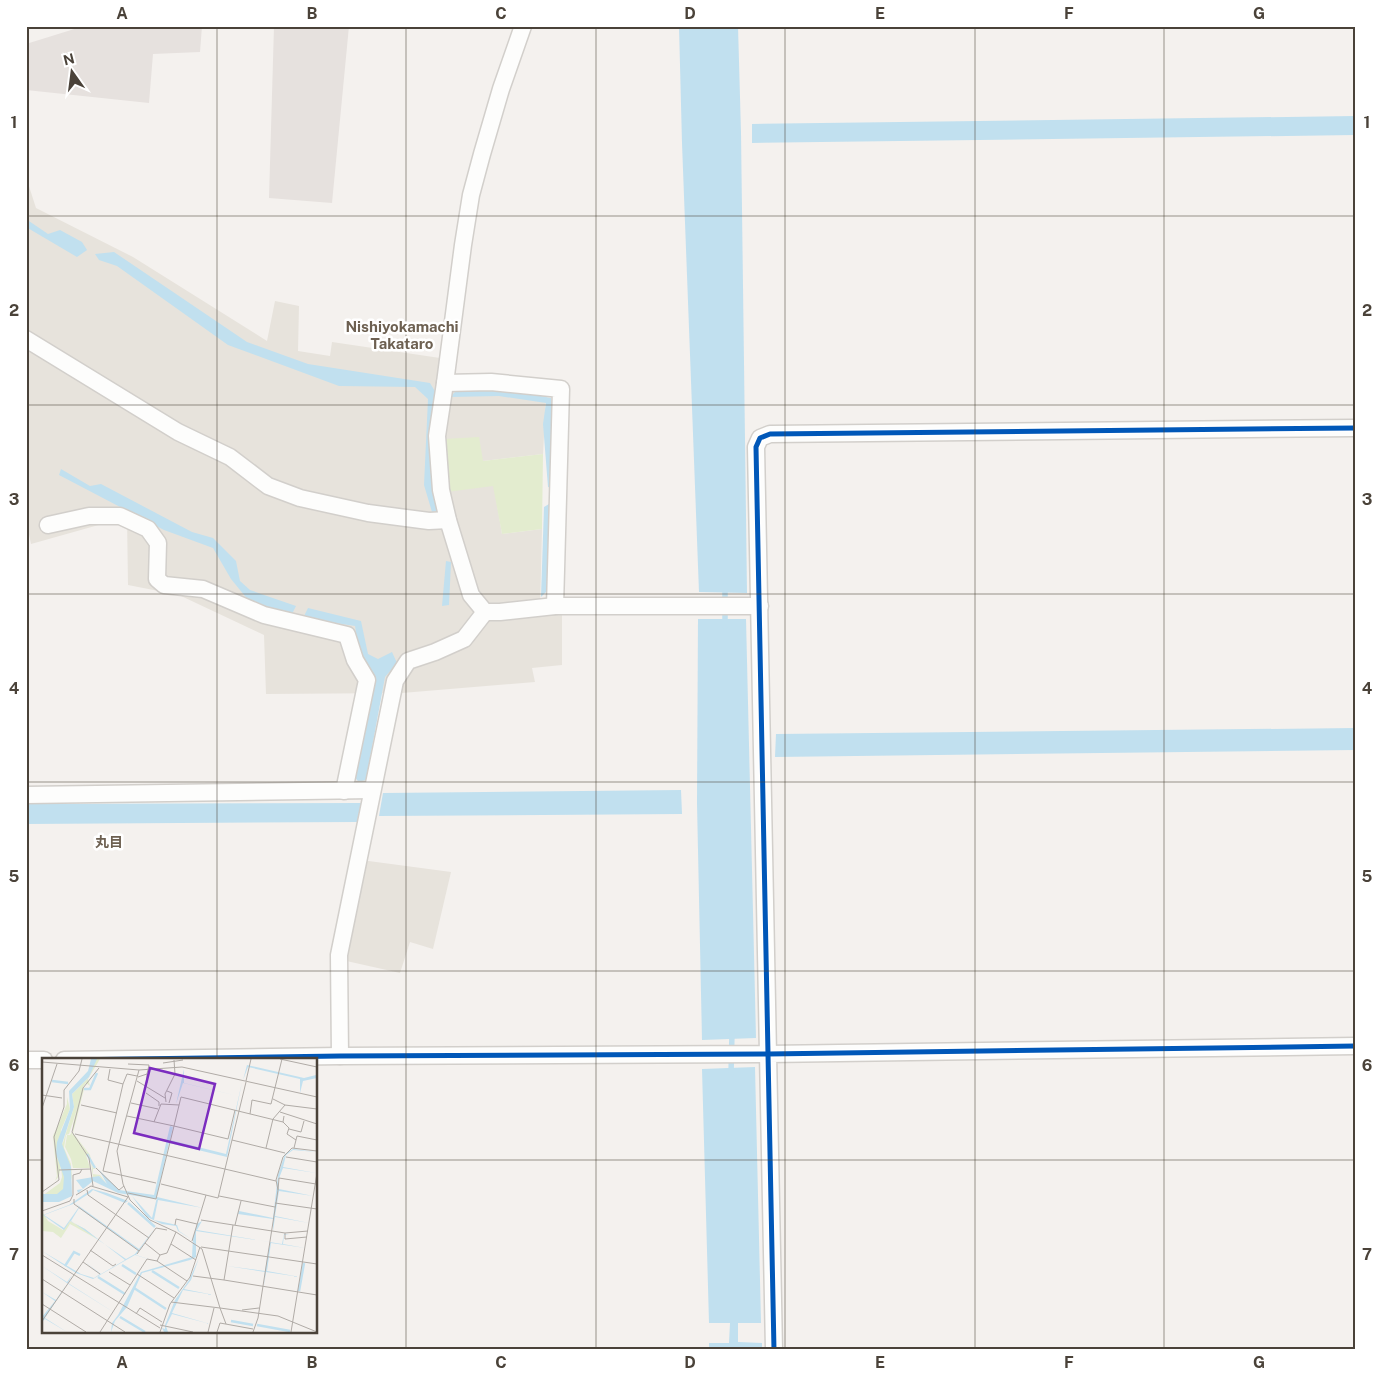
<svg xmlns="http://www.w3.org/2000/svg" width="1381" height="1376" viewBox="0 0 1381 1376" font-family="'Public Sans','Noto Sans JP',sans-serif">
	<rect width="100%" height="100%" fill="#f4f1ee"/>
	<g fill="#e7e3dc">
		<polygon points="26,177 36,208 133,257 267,341 275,301 299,306 298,351 330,356 332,342 440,358 438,372 453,375 547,381 543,454 483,461 444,439 494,486 502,534 542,529 540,611 562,613 562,665 532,668 535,682 402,693 266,694 264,635 179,595 128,585 127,517 31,544 26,520"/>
		<polygon points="361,860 451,872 433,949 410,942 400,973 342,960"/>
	</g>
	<g fill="#e6e1de">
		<polygon points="84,26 202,26 200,52 153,54 149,103 26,90 26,44"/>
		<polygon points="274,26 349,26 332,203 269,198"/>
	</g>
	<polygon fill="#e3eccf" points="479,437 483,461 543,454 542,529 502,534 493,486 447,492 444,439"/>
	<g fill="#c1e0ef">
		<polygon points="679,26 738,26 741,133 747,593 699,592 682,143"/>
		<polygon points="1355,116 1355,135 752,143 752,124"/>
		<polygon points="26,219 48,234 60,230 82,242 87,250 77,257 26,227"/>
		<polygon points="114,252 247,342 308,364 430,383 436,393 430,469 439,510 432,512 424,485 428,399 415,387 339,386 228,345 117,266 99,260 95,254"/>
		<polygon points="505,389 551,398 552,488 548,487 543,424 546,403 499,396 450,397 456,391"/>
		<polygon points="61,469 90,486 101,484 192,532 213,538 236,561 240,581 250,590 296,606 292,614 249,601 231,579 213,548 164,530 59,475"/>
		<polygon points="549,504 547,591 541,597 544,507"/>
		<polygon points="446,561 451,562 449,605 442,606"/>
		<polygon points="308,608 361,621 368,654 378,659 392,652 397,663 385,677 366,780 359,782 355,778 375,677 360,658 355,626 303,618"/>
		<polygon points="698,619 746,619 756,1038 702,1040 697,803"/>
		<polygon points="1355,728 1355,750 775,757 776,734"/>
		<polygon points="681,790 682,814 379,816 383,793"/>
		<polygon points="361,803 357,822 26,824 26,804"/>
		<polygon points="755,1067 761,1323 738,1323 738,1342 762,1343 762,1350 709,1350 709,1343 729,1343 730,1323 709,1323 702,1069"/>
		<polygon points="1355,1348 1355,1350 1062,1350"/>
	</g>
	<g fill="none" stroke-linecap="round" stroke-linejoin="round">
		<g stroke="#c1e0ef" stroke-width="5.5">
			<polyline points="725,586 725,626"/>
			<polyline points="731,1074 732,1033"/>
		</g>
		<defs>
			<g id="minor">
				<polyline points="523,26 501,89 482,154 471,195 463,245 445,383 437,436 441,490 448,520 471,595 485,612 500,612 555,606 760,606"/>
				<polyline points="26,339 178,432 230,457 268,486 300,498 368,513 429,521 448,520"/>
				<polyline points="445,383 491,382 561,389 555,606"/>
				<polyline points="48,525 89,516 120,516 148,529 158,543 157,579 164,585 203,589 264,615 347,635 355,660 367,680 344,791"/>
				<polyline points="26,795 372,790"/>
				<polyline points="340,1056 339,955 395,681 408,661 435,652 464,639 485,612"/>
				<polyline points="26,1060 44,1060"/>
				<polyline points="64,1060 340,1056 768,1054 756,447 760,438 770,434 1355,428"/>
				<polyline points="774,1350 768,1054 1355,1046"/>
			</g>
		</defs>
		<use href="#minor" stroke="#d2cfcb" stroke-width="19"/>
		<use href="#minor" stroke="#fdfdfc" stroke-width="16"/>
		<defs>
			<g id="cycleway">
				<polyline points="64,1060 340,1056 768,1054 756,447 760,438 770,434 1355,428"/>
				<polyline points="774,1350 768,1054 1355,1046"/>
			</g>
		</defs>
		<use href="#cycleway" stroke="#fff" stroke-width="8"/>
		<use href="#cycleway" stroke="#0057b8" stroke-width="5"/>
	</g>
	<path fill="none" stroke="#4a4239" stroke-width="1" stroke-opacity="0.55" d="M217,26v1034M406,26v1324M596,26v1324M785,26v1324M975,26v1324M1164,26v1324M26,216h1329M26,405h1329M26,594h1329M26,782h1329M26,971h1329M26,1160h18M316,1160h1039M217,1332v18"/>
	<g text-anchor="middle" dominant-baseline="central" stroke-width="5" stroke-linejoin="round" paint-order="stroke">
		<g font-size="14" font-weight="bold" fill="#6d6051" stroke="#fff">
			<text x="109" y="842">丸目</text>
		</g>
		<g font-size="15" font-weight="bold" fill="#6d6051" stroke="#fff">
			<text x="402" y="326">Nishiyokamachi<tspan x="402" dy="17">Takataro</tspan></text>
		</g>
	</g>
	<g transform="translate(42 1058)">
		<rect width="275" height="275" fill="#f4f1ee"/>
		<path d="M54,1h4l-12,20 2,7 -4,-3 -3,4 1,2 -11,44 17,22 3,13 5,1h-5v5l7,1 6,8 -7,-7 -6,2 -2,-17 -2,-5 -3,-1 4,13h-17l-2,-9 -6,-12 2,-12h3l2,-3 1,4v-12l5,-18 -9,28 -3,1 -2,13 7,16 1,16 -11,-31 13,-42 -2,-13 17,-17zM25,39l3,12 -9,21 5,47 -4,17 -20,2 18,-13 2,-6 -1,-11 -2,10 -4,5 2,-5 -4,-40 14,-32zM1,155l5,8 15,9 7,-9 15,8 12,10 -27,-15 -9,14 -8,-6 -11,-1z" fill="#e3eccf"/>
		<path d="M49,1h6l-8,18 -17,17 2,13 -12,37 9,23 1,29 -13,6h-17v-8h15l6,-5 1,-12 -8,-23 1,-12 13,-33 -1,-18 19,-20zM205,7l57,13 12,-3 1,3 -14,3 -3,12v-14l-52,-12 -5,13zM142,11v14l54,13 -55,-13 -7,21zM200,24l-15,75 -58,-14 -13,56 -38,-6 -25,-12 -15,12 -1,-3 6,-1 -7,-9 23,-4 8,8 -8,-14 20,20 35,5 16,-69 3,1 -3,13 56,14zM251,91l24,3 -24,-2 -7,5 -3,12 33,6 -33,-5 -5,13 1,8 34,7 -34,-5 -4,25 34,7 -34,-6 -2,14v-12l-35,-5 1,-3 34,7 5,-43 7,-21zM50,131l15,4 21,8 -3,2 -32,-13 -3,3 -17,11 -29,11 20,13 15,-21 -3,-3 63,45 16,-21 -19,27 19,6 -20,-6 -42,24 -17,-6 -11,-7 -23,-15 39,23 13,4 6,-4 -15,-12 16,12 24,-14 -40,-31 -15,-8 -6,9 -21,-15 26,-10zM37,150l59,42 -3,4 -9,5 -55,-38zM90,138l20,22 5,-21 46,11 -45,-8 -4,20 23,5 2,6 12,8 -13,-8 -2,-5 -14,-2 -15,-7zM160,163l-5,9 85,14 2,-10h5l-5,1 -1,9 22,4 -34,-5 -4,28 33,6 -34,-5 -2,14 1,-14 -38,-6 38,5 5,-29 -74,-11v26l-6,3 -48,13 -15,34 -12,14 -4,11 1,-9 6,-8 -51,-32 -11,18 50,31 -50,-31 -11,17 22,14 -22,-13 -3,3v-5l13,-16 -13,-9 14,8 11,-17 -25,-17 25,16 5,-7 -4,8 50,32 23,-43 51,-15 1,-19 4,-14zM157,200l-8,22 -7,9 30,6 -31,-5 -11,23 38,11 -38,-10 -6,12 2,6h-4l-2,-4 3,1v-4l10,-25 14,-20z" fill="#c1e0ef" fill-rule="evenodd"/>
		<path fill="none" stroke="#c1e0ef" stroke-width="2.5" d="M10,23l16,2M42,31h6l7,-16M45,96l8,14M86,145l27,24M80,207l14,9M23,208l9,-14 6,3M110,213l27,17M56,219l27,17M92,230l32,21M257,233l5,-28M78,259l25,15M189,263l22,4M215,267l33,6"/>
		<path fill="none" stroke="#b0aba6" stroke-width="1" d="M238,1l37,8M0,4l97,8 -22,81 6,33 7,16 20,20 26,12 26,17 18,59 58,8 39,16M121,5l20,-3M86,6l21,1 -2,9M97,12l43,-3 135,30M96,19l9,-3v9M95,23l28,17M204,23l5,-22M81,26l4,-10 10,2M125,33l5,2 -3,10M104,35l13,9v4M0,37l20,3M231,41l12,6 32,4M124,44l-1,-8 10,-20 -1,-14M89,45l27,6M39,47l36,8M0,50l15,-44M238,54l37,12M208,56l2,-14 19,4 11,-45M85,58l47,10 7,-29 102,25M242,58l-1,6 6,6 -2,6 9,6M112,64l7,-18 18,1M247,71l12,3 3,-11M33,76l201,47M190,82l53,13M224,90l7,-29 12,-14M252,90l3,-12 20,4M244,99l31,5M54,110l23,22 5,-4M17,112l32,-1M61,113l20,-87 -15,-4 2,-11M61,113l53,12M119,126l57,14 28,-116M51,128l-4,-28 -17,-26 11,-44 16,-20M45,132l1,5 61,43M236,132l1,-12 37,6M0,134l17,-12 -5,-43 10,-30v-17l15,-19 3,-12M86,135l28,6 18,-73 54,13 7,-29M177,138l56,11M32,141v5l65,47M233,145l42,6M0,153l28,-10 3,-6v-20l7,-2 2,-4M159,162l84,13 23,-2M133,167l1,-6 21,5M193,167l6,-24M243,175v6l22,-2M150,183l14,-46M103,185l15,12M129,186l25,16M159,189l116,17M48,192l23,16 3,-2M95,196l19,-26 11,2M0,197l118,73M115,203l3,-6 7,-2 9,-21M41,204l17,12M67,214l21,13M95,216l37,24M151,218l31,4 9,-55M0,221l83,53M182,222l93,15M129,244l49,6 6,16M0,246l44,28M200,252l17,-2M94,256l4,-6 22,14M0,263l86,-124 -37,-11 -15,9M118,267l33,7M58,274l47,-73 10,2 30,20M118,274l10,-28 20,-27 10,-30M166,274l6,-24M175,274l3,-9 33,6M211,274l5,-14 20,-128 -2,-10 7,-23 9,-9 25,3M249,274l26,-159"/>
		<path fill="#7b2cbf" fill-opacity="0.15" stroke="#7b2cbf" stroke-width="2.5" d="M108,10l65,16 -16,65 -65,-16z"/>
		<rect width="275" height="275" fill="none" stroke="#4a4239" stroke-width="2.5"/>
	</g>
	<rect width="1381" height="1376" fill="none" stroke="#ffffff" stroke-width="55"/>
	<g transform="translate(72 72) rotate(346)" stroke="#ffffff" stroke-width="4" paint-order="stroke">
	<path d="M0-4L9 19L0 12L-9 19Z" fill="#4a4239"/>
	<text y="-8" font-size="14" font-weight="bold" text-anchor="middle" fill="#4a4239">N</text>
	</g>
	<rect x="28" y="28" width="1326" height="1320" fill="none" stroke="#4a4239" stroke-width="2"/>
	<g font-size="16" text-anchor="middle" font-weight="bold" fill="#4a4239">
		<text x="122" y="19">A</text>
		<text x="312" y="19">B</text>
		<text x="501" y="19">C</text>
		<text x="690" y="19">D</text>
		<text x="880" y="19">E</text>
		<text x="1069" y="19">F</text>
		<text x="1259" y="19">G</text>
		<text x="14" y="128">1</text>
		<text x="1367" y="128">1</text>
		<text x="14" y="316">2</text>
		<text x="1367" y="316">2</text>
		<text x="14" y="505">3</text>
		<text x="1367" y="505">3</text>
		<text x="14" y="694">4</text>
		<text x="1367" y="694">4</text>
		<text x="14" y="882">5</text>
		<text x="1367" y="882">5</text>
		<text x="14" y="1071">6</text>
		<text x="1367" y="1071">6</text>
		<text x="14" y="1260">7</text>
		<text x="1367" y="1260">7</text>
		<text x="122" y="1368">A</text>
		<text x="312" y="1368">B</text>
		<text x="501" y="1368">C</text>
		<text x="690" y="1368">D</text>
		<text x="880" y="1368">E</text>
		<text x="1069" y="1368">F</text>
		<text x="1259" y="1368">G</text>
	</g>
</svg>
